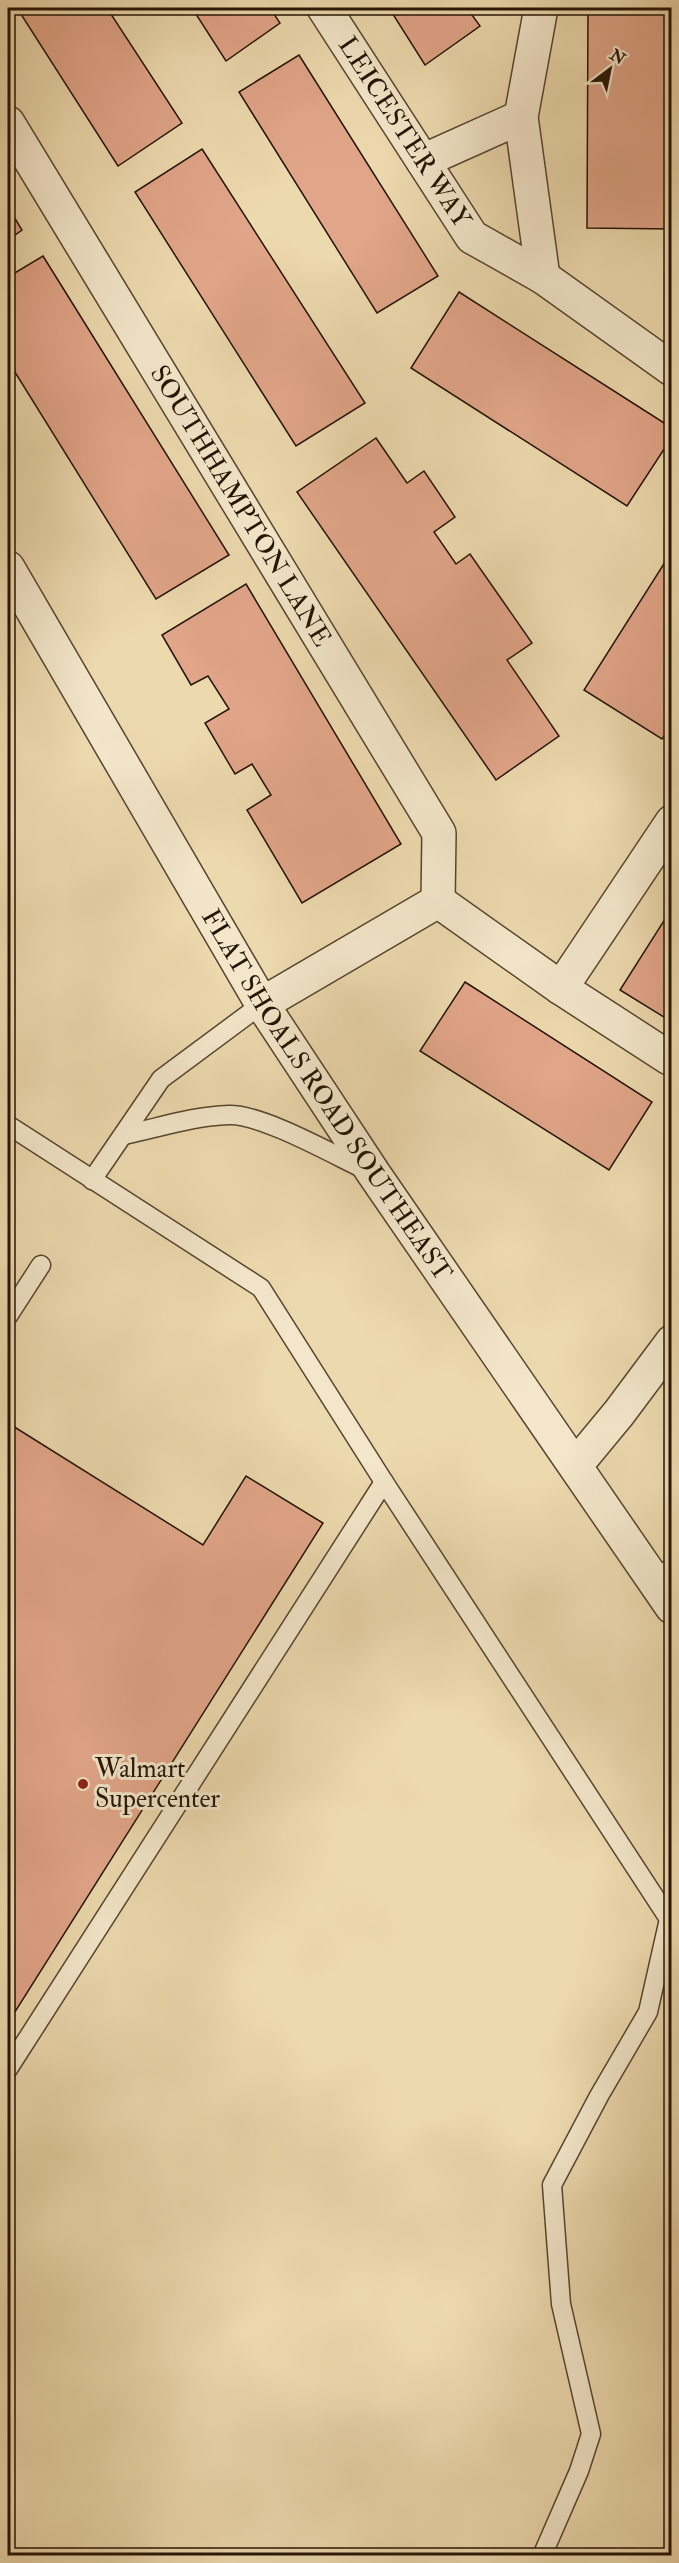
<svg xmlns="http://www.w3.org/2000/svg" width="679" height="2563" viewBox="0 0 679 2563" font-family="'IM FELL Double Pica',serif">
	<rect width="100%" height="100%" fill="#edd9ae"/>
	<filter id="stains"><feTurbulence type="fractalNoise" baseFrequency=".00333" numOctaves="4"/><feColorMatrix values="0 0 0 0 .2 0 0 0 0 .09 0 0 0 0 .02 0 0 0 .5 -.17"/></filter>
	<radialGradient id="worn" r=".72"><stop offset=".6" stop-color="#630" stop-opacity="0"/><stop offset="1" stop-color="#630" stop-opacity=".3"/></radialGradient>
	<g fill="#e1a589" stroke="#241404" stroke-width="1.5">
		<polygon points="17,8 107,8 182,123 118,166"/>
		<polygon points="192,8 270,8 280,23 226,61"/>
		<polygon points="389,8 467,8 480,26 425,65"/>
		<polygon points="588,8 672,8 672,229 587,228"/>
		<polygon points="299,55 438,276 377,313 239,92"/>
		<polygon points="202,149 365,403 296,446 135,192"/>
		<polygon points="8,207 22,230 8,240"/>
		<polygon points="43,256 229,555 156,599 8,361 8,277"/>
		<polygon points="459,292 672,428 672,437 627,506 411,368"/>
		<polygon points="376,438 407,483 424,471 455,517 434,532 456,564 470,554 532,643 507,660 559,736 496,780 297,492"/>
		<polygon points="672,551 672,725 662,739 584,690"/>
		<polygon points="246,584 401,844 302,903 247,810 271,795 252,764 235,774 205,723 229,709 208,676 191,685 162,635"/>
		<polygon points="672,908 672,1022 620,990"/>
		<polygon points="465,982 652,1102 609,1170 420,1051"/>
		<polygon points="8,1423 203,1545 246,1476 323,1523 8,2023"/>
	</g>
	<g fill="none" stroke-linecap="round" stroke-linejoin="round">
		<defs>
			<g id="service">
				<polyline points="8,1125 261,1288 384,1482 669,1919 648,2012 599,2096 552,2185 561,2304 591,2434 579,2471 542,2556"/>
				<path d="M124,1135c34,-7 69,-19 105,-20 33,-1 105,40 137,55"/>
				<polyline points="92,1180 161,1079 262,1004"/>
				<polyline points="8,1316 41,1265"/>
				<polyline points="654,1582 672,1567"/>
				<polyline points="8,2069 384,1482"/>
			</g>
			<g id="minor">
				<path id="s1" d="M324,8l148,229 71,40 129,92"/>
				<polyline points="541,8 521,117 543,277"/>
				<path id="s2" d="M8,123l431,710 -1,68"/>
				<polyline points="423,161 521,117"/>
				<polyline points="561,988 672,822"/>
				<polyline points="262,1004 438,901 561,988 669,1058"/>
				<polyline points="576,1465 619,1413 672,1342"/>
			</g>
			<g id="tertiary">
				<path id="s3" d="M8,568l254,436 112,170 298,433"/>
			</g>
		</defs>
		<use href="#service" stroke="#56452e" stroke-width="21"/>
		<use href="#minor" stroke="#56452e" stroke-width="36"/>
		<use href="#tertiary" stroke="#56452e" stroke-width="36"/>
		<use href="#service" stroke="#f3e6ca" stroke-width="18"/>
		<use href="#minor" stroke="#f3e6ca" stroke-width="33"/>
		<use href="#tertiary" stroke="#f3e6ca" stroke-width="33"/>
	</g>
	<circle fill="#8f2418" stroke="#f3e6ca" stroke-width="2" cx="83" cy="1784" r="6"/>
	<g text-anchor="middle" dominant-baseline="central" stroke-width="6" stroke-linejoin="round" paint-order="stroke">
		<g font-size="26" fill="#241404" stroke="#f3e6ca">
			<text stroke="none"><textPath href="#s1" startOffset="148">LEICESTER WAY</textPath></text>
			<text stroke="none"><textPath href="#s2" startOffset="448">SOUTHHAMPTON LANE</textPath></text>
			<text stroke="none"><textPath href="#s3" startOffset="616">FLAT SHOALS ROAD SOUTHEAST</textPath></text>
		</g>
		<g font-size="26" fill="#241404" stroke="#f3e6ca" text-anchor="start">
			<text x="95" y="1769">Walmart<tspan x="95" dy="30">Supercenter</tspan></text>
		</g>
	</g>
	<rect width="679" height="2563" fill="none" stroke="#edd9ae" stroke-width="30"/>
	<rect x="9" y="9" width="661" height="2545" fill="none" stroke="#241404" stroke-width="3"/>
	<rect x="15" y="15" width="649" height="2533" fill="none" stroke="#241404" stroke-width="1.5"/>
	<g transform="translate(610 69) rotate(32)" stroke="#f3e6ca" stroke-width="4.5" paint-order="stroke">
	<path d="M0-4.5L10 22L0 15L-10 22Z" fill="#241404"/>
	<text y="-9" font-size="16" font-weight="bold" text-anchor="middle" fill="#241404">N</text>
	</g>
	<rect width="100%" height="100%" filter="url(#stains)"/>
	<rect width="100%" height="100%" fill="url(#worn)"/>
</svg>
